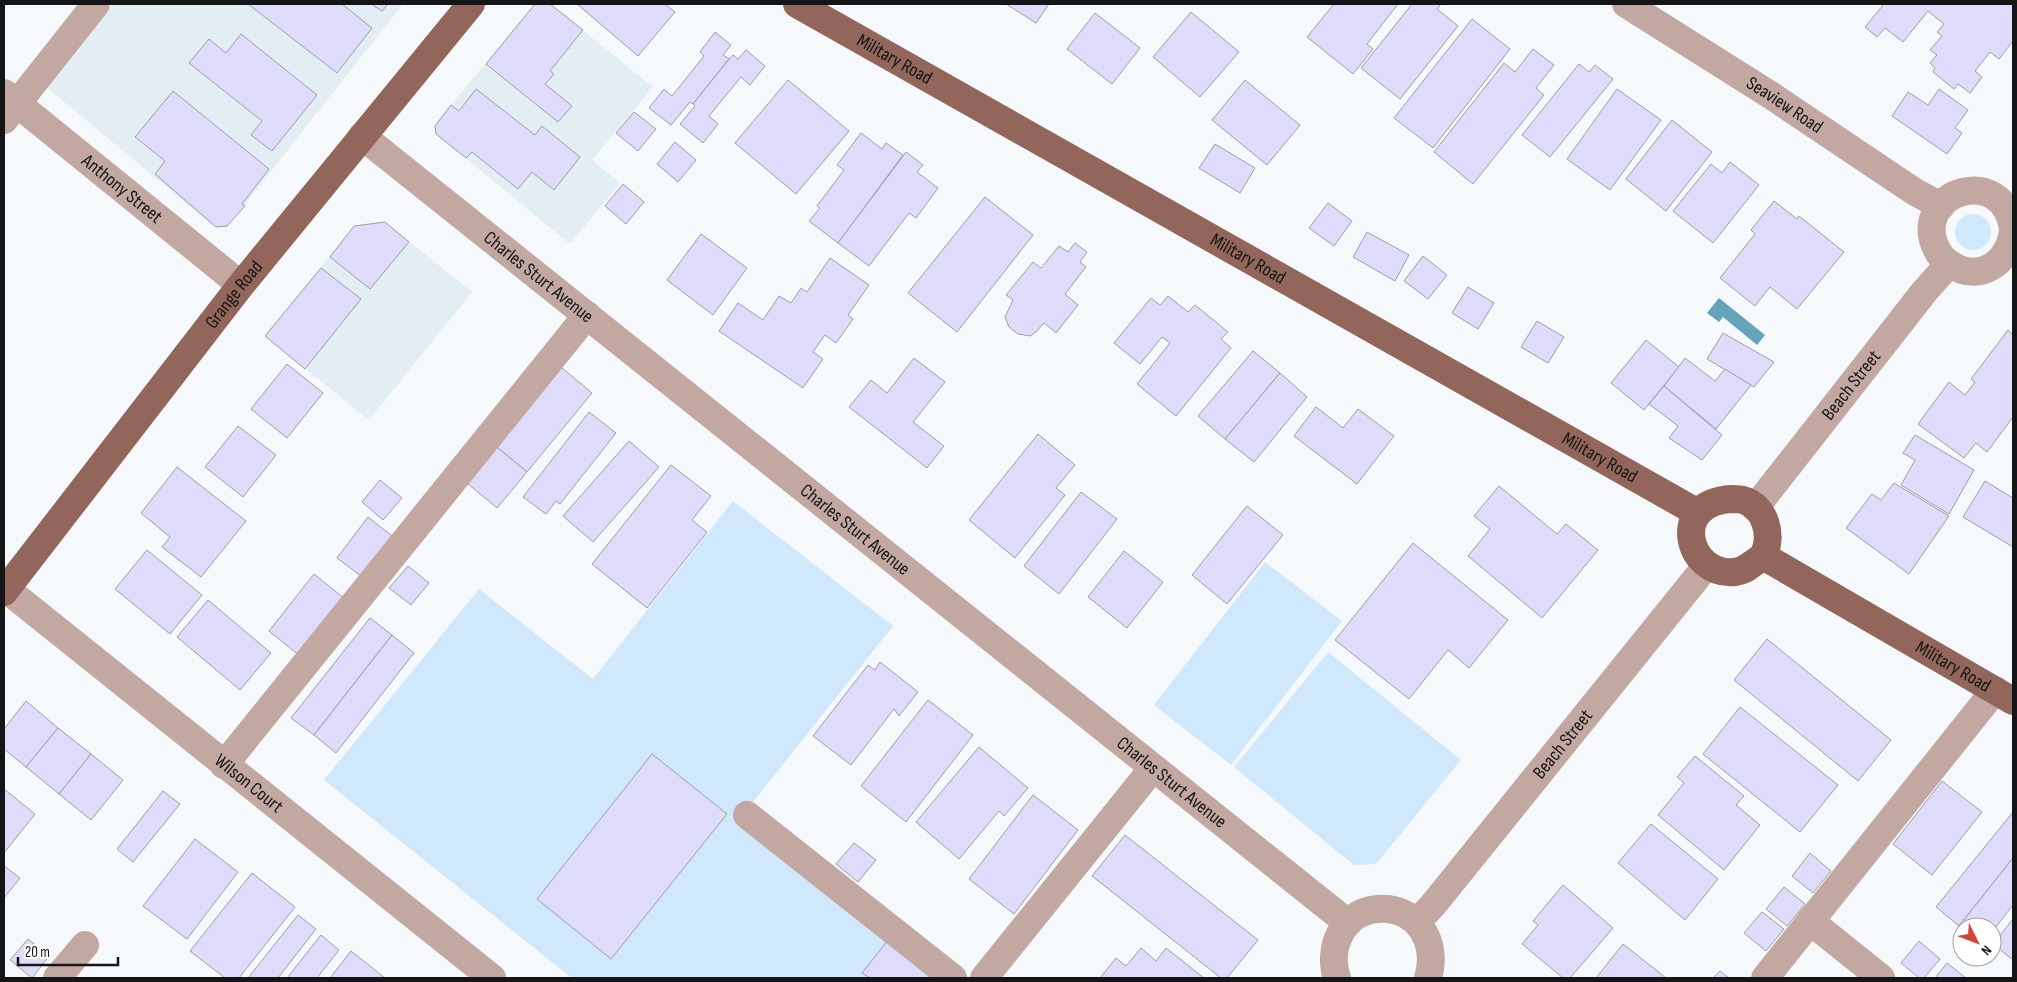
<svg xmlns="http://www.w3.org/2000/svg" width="2017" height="982" viewBox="0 0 2017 982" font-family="'Sofia Sans Condensed',sans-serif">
	<rect width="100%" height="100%" fill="#f6f9fb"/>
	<g fill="#e3edf4">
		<polygon points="113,4 403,4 227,227 216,228 46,87"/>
		<polygon points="535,4 550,4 653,87 592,160 620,183 570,244 436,134 435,130 435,126 451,105"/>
		<polygon points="385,222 472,292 369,420 265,336 354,226"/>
	</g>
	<g fill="#d0e8fb">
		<circle cx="1973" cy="232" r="18"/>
		<polygon points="733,501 893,626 738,821 935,978 572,978 324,780 479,589 593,679"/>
		<polygon points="1265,562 1342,621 1231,765 1154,705"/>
		<polygon points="1328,652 1461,760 1376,864 1354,865 1234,767"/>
	</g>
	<polygon fill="#65a4b8" points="1719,298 1765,335 1757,345 1723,317 1719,322 1707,313"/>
	<g fill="#dfdbfa" stroke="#9e9ea1">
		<polygon points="248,4 342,4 372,28 337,73"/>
		<polygon points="371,4 388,4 382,11"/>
		<polygon points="535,4 550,4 583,30 550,71 554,74 545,84 572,106 558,122 486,64"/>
		<polygon points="577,4 665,4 675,12 638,56"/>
		<polygon points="1006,4 1049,4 1036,23"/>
		<polygon points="1334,4 1398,4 1367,44 1373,49 1353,74 1307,37"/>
		<polygon points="1412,4 1441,4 1437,9 1458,26 1400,99 1361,68"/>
		<polygon points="1884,4 2013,4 2013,41 1999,59 1990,52 1975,71 1982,77 1970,93 1958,84 1954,89 1933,72 1935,68 1930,63 1937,55 1930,50 1942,36 1937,32 1944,24 1928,11 1903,42 1885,28 1877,37 1865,27"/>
		<polygon points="1191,12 1239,52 1200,97 1153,57"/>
		<polygon points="1095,13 1140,48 1112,84 1067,49"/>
		<polygon points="1472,19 1510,49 1433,148 1394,118"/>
		<polygon points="715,32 731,45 723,55 729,59 693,104 690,102 671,125 649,108 664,89 672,96 704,56 700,52"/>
		<polygon points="241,34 317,95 272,151 251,135 262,121 189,63 209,39 226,53"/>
		<polygon points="1533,49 1554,65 1536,88 1544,95 1473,184 1434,152 1504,63 1515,72"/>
		<polygon points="746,50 765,66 750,85 741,77 709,116 718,124 703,143 680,124 695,106 693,104 729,59 733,55 738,59"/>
		<polygon points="1579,64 1589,72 1595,65 1613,79 1550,157 1522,135"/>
		<polygon points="788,80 849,131 796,194 735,143"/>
		<polygon points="1245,80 1300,125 1267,165 1212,120"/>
		<polygon points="476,89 535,135 542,126 580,157 554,190 532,172 518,189 472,152 466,158 436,134 435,126 451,105 459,111"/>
		<polygon points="1617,89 1661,120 1610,190 1567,159"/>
		<polygon points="1939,89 1968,110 1955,128 1962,133 1947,154 1892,116 1908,92 1928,105"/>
		<polygon points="173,91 269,169 242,204 245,206 227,226 216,227 155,174 165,161 135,137"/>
		<polygon points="634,112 656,129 638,151 616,133"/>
		<polygon points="1672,120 1712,152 1666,211 1626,179"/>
		<polygon points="861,133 882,149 886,143 903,155 838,243 809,221 820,208 817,206 844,170 837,165"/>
		<polygon points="675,142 696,160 678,182 657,164"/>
		<polygon points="1215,144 1255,168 1240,193 1199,168"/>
		<polygon points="906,152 923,165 917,172 938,188 916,218 909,213 869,266 838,243"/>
		<polygon points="1730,162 1759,185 1713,243 1673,211 1711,164 1722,173"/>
		<polygon points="623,184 644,202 626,224 605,206"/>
		<polygon points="985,197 1033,235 957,332 908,293"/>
		<polygon points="1774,201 1797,219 1799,216 1844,252 1797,309 1770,287 1755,306 1720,278 1755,234 1751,230"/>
		<polygon points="1328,203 1352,221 1334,246 1309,228"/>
		<polygon points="385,222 409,242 370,289 330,257 354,226"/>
		<polygon points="1367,232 1409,255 1395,281 1353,257"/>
		<polygon points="701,234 747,268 713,315 667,280"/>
		<polygon points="1075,243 1087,252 1080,262 1086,267 1065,294 1078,305 1056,333 1044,323 1036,332 1030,336 1018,334 1009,327 1005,317 1013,300 1006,295 1033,262 1041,268 1059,246 1068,252"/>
		<polygon points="1423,256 1447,275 1428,299 1404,281"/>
		<polygon points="830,258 869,285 848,315 853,319 836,343 825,335 813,352 823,359 803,388 719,331 738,303 763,320 779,296 791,303 801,288 807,292"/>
		<polygon points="321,268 361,299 305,369 265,336"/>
		<polygon points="1468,287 1494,303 1478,329 1452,313"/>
		<polygon points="1168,296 1188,312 1195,305 1228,332 1221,339 1231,348 1176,416 1137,384 1170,343 1162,337 1140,364 1114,343 1151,298 1160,305"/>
		<polygon points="1537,321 1564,337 1548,363 1521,347"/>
		<polygon points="2008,330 2013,335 2013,417 1987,452 1976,443 1964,458 1918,424 1949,382 1965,395 1975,382 1971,379"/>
		<polygon points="1723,333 1774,362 1754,387 1707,359"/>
		<polygon points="1646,340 1679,367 1644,410 1611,383"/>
		<polygon points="1253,351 1280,373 1225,439 1198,416"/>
		<polygon points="914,358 945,382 913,422 944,446 927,468 849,407 871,380 887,393"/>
		<polygon points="1685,358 1715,381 1725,369 1751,385 1716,429 1664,386"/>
		<polygon points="287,364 323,393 287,438 251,409"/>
		<polygon points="561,367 592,393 527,472 497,447"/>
		<polygon points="1280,373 1307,397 1254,462 1225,439"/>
		<polygon points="1664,386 1722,435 1702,460 1669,438 1678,426 1649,404"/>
		<polygon points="1316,407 1343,428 1358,409 1394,436 1357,484 1294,436"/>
		<polygon points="589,412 616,433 560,504 556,501 546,514 523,497"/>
		<polygon points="238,426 276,455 243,497 205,467"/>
		<polygon points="1038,434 1075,465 1056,488 1065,495 1015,558 969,520"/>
		<polygon points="1915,435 1974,470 1949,514 1901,485 1915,460 1903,453"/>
		<polygon points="629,441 659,467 593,542 563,516"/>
		<polygon points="497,447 527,472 497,508 467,483"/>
		<polygon points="671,465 711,496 692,520 707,532 647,608 592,564"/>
		<polygon points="177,467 246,521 201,577 162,547 170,537 141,513"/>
		<polygon points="380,480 402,498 383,520 362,502"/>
		<polygon points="1985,481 2013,498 2013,547 1963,517"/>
		<polygon points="1894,483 1949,516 1909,574 1846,528 1872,494 1881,500"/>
		<polygon points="1499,486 1557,534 1566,524 1598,550 1542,618 1468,556 1490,529 1474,516"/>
		<polygon points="1081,492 1117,519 1059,594 1024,566"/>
		<polygon points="1247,506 1283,535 1227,604 1192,575"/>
		<polygon points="368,517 396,539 365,579 337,558"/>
		<polygon points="1413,543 1508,620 1469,668 1448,650 1409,699 1335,640"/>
		<polygon points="147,550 202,595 170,634 115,589"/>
		<polygon points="1124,551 1163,582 1127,628 1088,597"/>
		<polygon points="408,566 429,583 411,605 389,588"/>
		<polygon points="314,574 345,599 300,656 269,631"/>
		<polygon points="208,600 271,653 240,690 177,637"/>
		<polygon points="370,618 392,635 314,735 291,718"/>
		<polygon points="392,635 414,653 336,753 314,735"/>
		<polygon points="1767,639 1891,740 1858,781 1734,680"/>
		<polygon points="880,662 918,692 899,716 894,709 851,765 813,736 868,665 875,670"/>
		<polygon points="928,700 973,735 906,822 861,786"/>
		<polygon points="26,701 58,728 26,767 4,749 4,729"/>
		<polygon points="1740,707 1838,785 1800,832 1703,754"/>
		<polygon points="58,728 91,754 59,794 26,767"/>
		<polygon points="979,747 1028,788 1004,816 999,811 959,859 916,822"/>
		<polygon points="91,754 123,780 91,820 59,794"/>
		<polygon points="652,754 727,814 611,959 537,899"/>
		<polygon points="1695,756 1744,796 1736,805 1760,825 1724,870 1658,815 1684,783 1677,777"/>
		<polygon points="1942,781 1982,812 1932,875 1893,844"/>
		<polygon points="4,789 35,814 4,853"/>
		<polygon points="163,791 180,804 133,862 117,849"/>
		<polygon points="1033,795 1078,830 1014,914 969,879"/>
		<polygon points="2013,812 2013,858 1959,926 1936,907"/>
		<polygon points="1651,824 1718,879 1685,920 1618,863"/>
		<polygon points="1125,835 1258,940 1227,978 1221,978 1092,876"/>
		<polygon points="195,839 238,872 187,939 143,906"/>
		<polygon points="854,843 876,860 858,882 836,864"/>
		<polygon points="1810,853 1831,871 1813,893 1792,876"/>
		<polygon points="2013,858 2013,905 1992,932 1992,927 1962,928 1959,926"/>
		<polygon points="4,866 20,878 4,898"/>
		<polygon points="252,873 295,907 239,978 225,978 190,951"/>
		<polygon points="1563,885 1613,928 1570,978 1563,978 1522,944 1538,925 1533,921"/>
		<polygon points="1784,887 1805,904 1787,926 1766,909"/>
		<polygon points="1762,912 1784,929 1766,951 1744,933"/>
		<polygon points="298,915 316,929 278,978 248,978"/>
		<polygon points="2013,919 2013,960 1993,944"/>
		<polygon points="321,935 339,950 317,978 287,978"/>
		<polygon points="28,939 49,956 32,978 10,960"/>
		<polygon points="888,940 935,978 870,978 862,973"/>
		<polygon points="1919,941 1940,959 1924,978 1919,978 1901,963"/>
		<polygon points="1623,944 1666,978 1596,978"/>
		<polygon points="1141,948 1156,961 1166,948 1204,978 1100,978 1116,958 1126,966"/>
		<polygon points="351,951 385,978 330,978"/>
		<polygon points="1947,963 1966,978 1935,978"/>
		<polygon points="1720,971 1729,978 1713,978"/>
	</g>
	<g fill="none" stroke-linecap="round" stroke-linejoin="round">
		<g stroke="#c2a8a1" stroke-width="28">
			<path id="s1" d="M1626,4l149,94 140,94 26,14"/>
			<path id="s2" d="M4,93l237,192"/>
			<polyline points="4,120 96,4"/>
			<path id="s3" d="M362,136l986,787"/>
			<path d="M2013,228c-11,-63 -93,-38 -80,12 3,10 8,19 17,24 30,20 60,-2 63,-34"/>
			<path id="s4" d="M1755,508l169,-216 25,-28"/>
			<path id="s5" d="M6,589l486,389"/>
			<polyline points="224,765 587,315"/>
			<polyline points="747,815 953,978"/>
			<polyline points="1810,921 1881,978"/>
			<path id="s6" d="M1417,922l16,-17 274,-340"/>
			<polyline points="57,978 85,945"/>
			<polyline points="984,978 1153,768"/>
			<path d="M1337,978c-10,-29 5,-66 40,-69 40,-3 62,33 51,69"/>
			<polyline points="1765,978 1995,690"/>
		</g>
		<g stroke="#92665a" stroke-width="28">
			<path id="s7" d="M797,4l901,509"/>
			<path d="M1732,499c3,0 8,0 11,1 22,6 30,35 21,54 -2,4 -8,7 -12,10 -5,4 -9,7 -17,8 -48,5 -67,-70 -3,-73z"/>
			<path id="s8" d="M1763,556l250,145"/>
			<path id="s9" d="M4,592l237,-307 230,-281"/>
		</g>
	</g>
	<g text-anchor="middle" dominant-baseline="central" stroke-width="4" stroke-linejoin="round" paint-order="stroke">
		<g font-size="19" fill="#141516" stroke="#fff">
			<text stroke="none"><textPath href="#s7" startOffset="112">Military Road</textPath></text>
			<text stroke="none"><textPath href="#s1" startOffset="188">Seaview Road</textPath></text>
			<text stroke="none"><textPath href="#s2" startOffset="152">Anthony Street</textPath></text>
			<text stroke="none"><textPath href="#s7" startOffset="518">Military Road</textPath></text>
			<text stroke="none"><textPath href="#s3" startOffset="226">Charles Sturt Avenue</textPath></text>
			<text stroke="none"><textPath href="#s9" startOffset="376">Grange Road</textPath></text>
			<text stroke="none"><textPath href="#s4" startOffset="156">Beach Street</textPath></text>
			<text stroke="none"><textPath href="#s7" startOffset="922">Military Road</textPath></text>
			<text stroke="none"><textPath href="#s3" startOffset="631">Charles Sturt Avenue</textPath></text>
			<text stroke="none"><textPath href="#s8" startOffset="220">Military Road</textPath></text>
			<text stroke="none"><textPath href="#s6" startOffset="230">Beach Street</textPath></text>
			<text stroke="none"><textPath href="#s3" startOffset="1036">Charles Sturt Avenue</textPath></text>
			<text stroke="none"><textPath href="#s5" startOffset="311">Wilson Court</textPath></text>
		</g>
	</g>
	<rect width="2017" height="982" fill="none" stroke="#141516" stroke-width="10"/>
	<g transform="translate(1977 942) rotate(132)"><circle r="24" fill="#ffffff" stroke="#a1a1a2"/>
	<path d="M0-4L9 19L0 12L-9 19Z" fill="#d34637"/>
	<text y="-8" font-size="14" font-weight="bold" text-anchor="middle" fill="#141516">N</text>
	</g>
	<path d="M18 957v8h100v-8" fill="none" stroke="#141516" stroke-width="2.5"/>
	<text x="25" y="957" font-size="15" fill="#141516" stroke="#ffffff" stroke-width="4" paint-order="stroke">20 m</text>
</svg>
